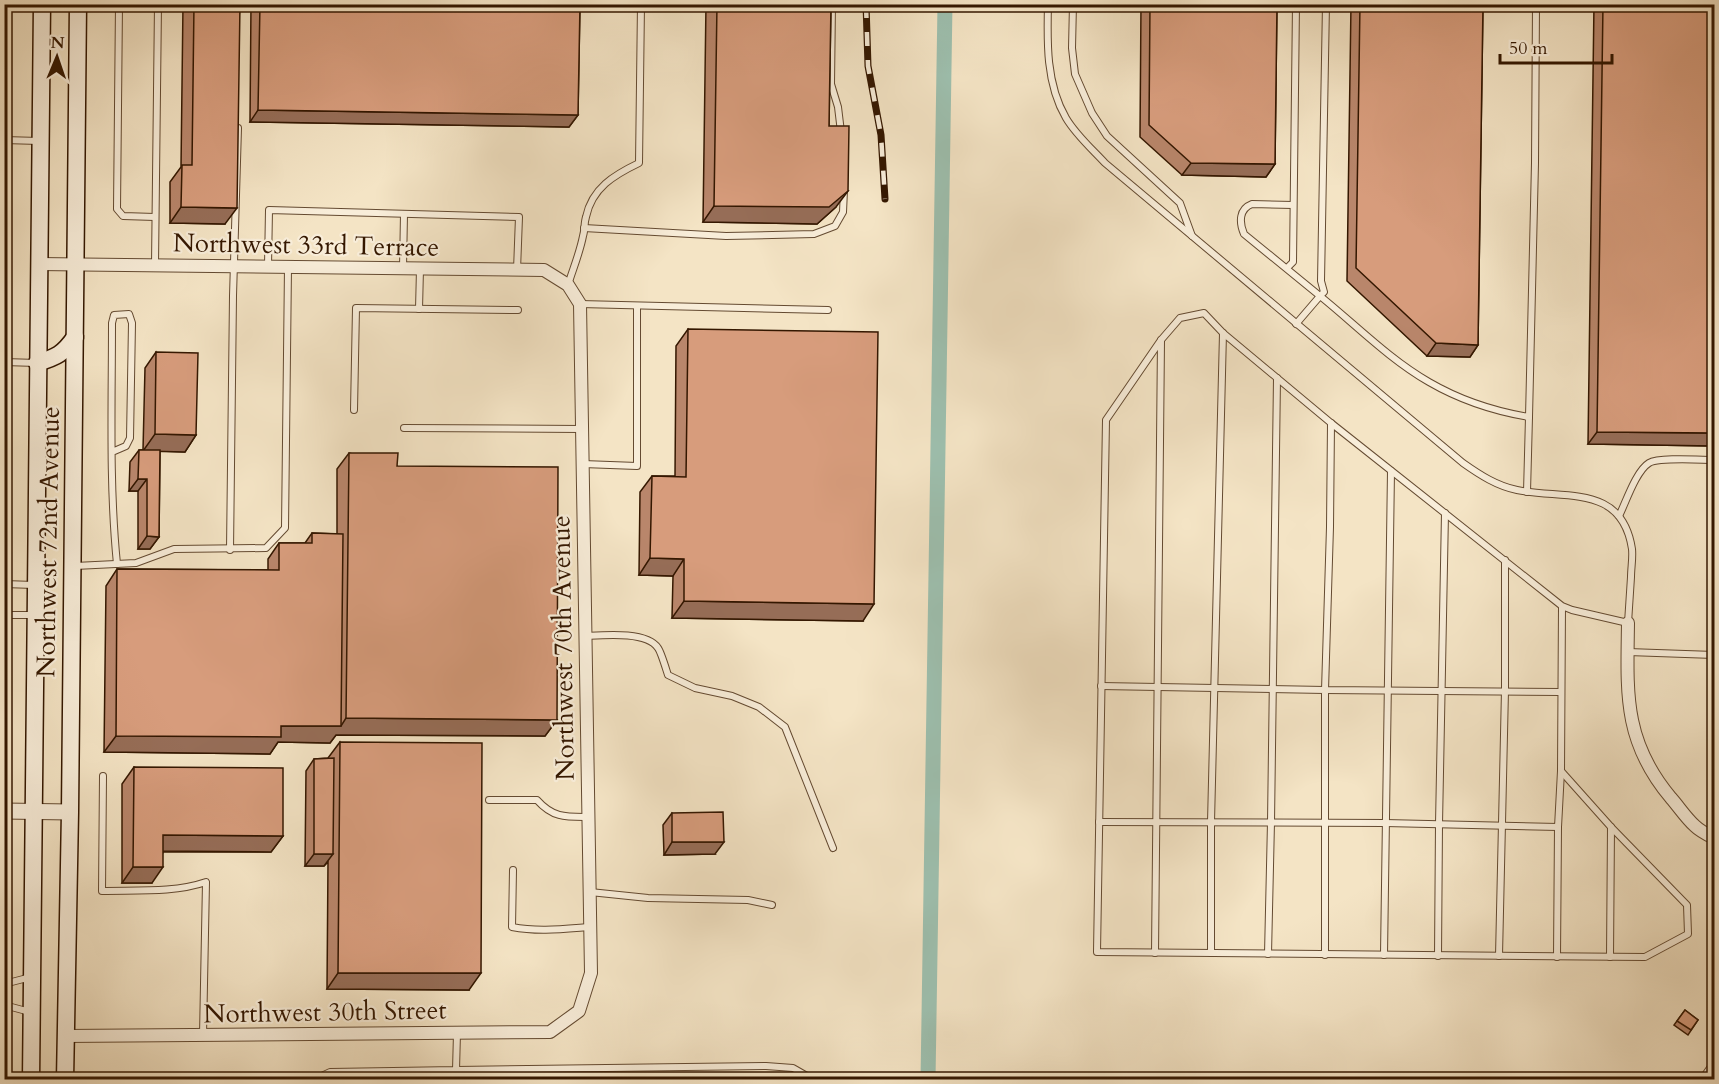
<svg xmlns="http://www.w3.org/2000/svg" width="1719" height="1084" viewBox="0 0 1719 1084" font-family="Cardo,serif">
	<rect width="100%" height="100%" fill="#f4e4c5"/>
	<filter id="stains"><feTurbulence type="fractalNoise" baseFrequency=".00333" numOctaves="4"/><feColorMatrix values="0 0 0 0 .2 0 0 0 0 .09 0 0 0 0 .02 0 0 0 .5 -.17"/></filter>
	<radialGradient id="worn" r=".72"><stop offset=".6" stop-color="#630" stop-opacity="0"/><stop offset="1" stop-color="#630" stop-opacity=".3"/></radialGradient>
	<g fill="none" stroke-linecap="round" stroke-linejoin="round">
		<polyline stroke="#9dbfae" stroke-width="15" points="928,1080 945,4"/>
		<defs>
			<g id="service">
				<polyline points="119,4 117,209 123,216 155,217"/>
				<polyline points="832,4 831,84 838,107 841,132"/>
				<path d="M1048,4c-1,38 -2,80 18,114 10,17 26,31 39,45l358,300c17,12 34,23 54,27 47,10 105,-7 115,59 1,9 -1,19 -1,28 -1,15 -2,31 -3,46l-56,-13 -10,-4 -231,-183 -108,-90 -19,-20 -24,5 -19,22 -55,80 -9,532 548,5 43,-23 -1,-29 -76,-78 -50,-56 1,-165"/>
				<polyline points="1073,4 1072,48 1075,74 1092,113 1107,136 1180,203 1192,236"/>
				<path d="M1326,4l-5,277 3,11 -4,4c36,29 69,63 109,86 31,18 64,29 100,35l-2,75"/>
				<polyline points="4,140 39,141"/>
				<path d="M1293,205l-41,-1c-13,5 -13,18 -8,30l76,62 -24,28"/>
				<polyline points="584,228 726,236 814,234 835,226 843,212 844,190"/>
				<polyline points="155,265 158,4"/>
				<polyline points="268,266 269,210 519,217 517,270"/>
				<polyline points="403,268 404,214"/>
				<polyline points="1287,268 1293,262 1296,4"/>
				<path d="M568,285c5,-16 12,-33 15,-49 2,-6 1,-13 3,-19 6,-29 28,-42 53,-54l2,-159"/>
				<polyline points="580,304 828,310"/>
				<polyline points="419,309 420,269"/>
				<polyline points="4,362 37,363"/>
				<polyline points="354,410 356,308 518,310"/>
				<polyline points="1529,417 1535,163 1536,4"/>
				<polyline points="1331,423 1330,527 1325,690 1561,692"/>
				<polyline points="404,428 582,429"/>
				<path d="M112,452l14,-6 4,-8 2,-115 -3,-9 -15,1 -2,8c0,80 -3,161 5,241"/>
				<polyline points="583,464 637,466 637,306"/>
				<path d="M1619,516c7,-14 17,-45 30,-53 10,-6 52,-3 65,-3"/>
				<polyline points="230,550 233,296 238,128"/>
				<polyline points="75,566 136,563 174,549 266,548 285,528 288,267"/>
				<polyline points="4,584 34,585"/>
				<polyline points="4,615 34,615"/>
				<path d="M586,636c18,-1 61,-5 72,12 3,4 8,21 10,27l27,13 37,8 27,11 26,20 48,121"/>
				<polyline points="1628,652 1714,655"/>
				<polyline points="1101,686 1325,690 1325,955"/>
				<path d="M103,776l-1,115c34,-1 72,2 104,-9l-3,153"/>
				<path d="M489,800h48c16,18 29,17 51,17"/>
				<polyline points="1099,822 1385,823 1558,827 1561,771"/>
				<path d="M513,870l-1,57c26,5 51,2 78,0"/>
				<polyline points="590,892 648,898 748,900 772,905"/>
				<polyline points="1155,953 1161,340"/>
				<polyline points="1211,953 1211,822 1223,333"/>
				<polyline points="1268,954 1271,822 1277,378"/>
				<polyline points="1384,955 1391,471"/>
				<polyline points="1438,956 1439,824 1445,513"/>
				<polyline points="1499,956 1505,690 1505,560"/>
				<polyline points="1557,957 1558,827"/>
				<polyline points="1610,957 1611,827"/>
				<polyline points="4,984 31,977"/>
				<polyline points="4,1005 30,1012"/>
				<polyline points="456,1070 766,1066 793,1068 814,1080"/>
				<polyline points="313,1080 330,1072 456,1070 457,1033"/>
			</g>
			<g id="minor">
				<polyline points="38,264 544,270 568,285 580,304 591,973 579,1011 550,1032 65,1036"/>
				<path d="M1628,623c-1,70 -5,118 43,175 8,9 15,20 24,28 5,5 13,9 19,12"/>
			</g>
			<g id="tertiary">
				<polyline points="4,811 70,812"/>
				<polyline points="1707,1080 1714,1070"/>
			</g>
			<g id="secondary">
				<path d="M37,363c20,-6 26,-9 38,-26"/>
				<polyline points="31,1080 42,4"/>
				<polyline points="65,1080 70,812 78,4"/>
			</g>
		</defs>
		<use href="#service" stroke="#644a31" stroke-width="8"/>
		<use href="#minor" stroke="#644a31" stroke-width="14"/>
		<use href="#tertiary" stroke="#644a31" stroke-width="17"/>
		<use href="#secondary" stroke="#341700" stroke-width="19"/>
		<use href="#service" stroke="#f8edd9" stroke-width="6"/>
		<use href="#minor" stroke="#f8edd9" stroke-width="12"/>
		<use href="#tertiary" stroke="#f8edd9" stroke-width="15"/>
		<use href="#secondary" stroke="#f8edd9" stroke-width="16"/>
		<defs>
			<polyline id="rail" points="866,4 868,66 881,135 885,199"/>
		</defs>
		<use href="#rail" stroke="#341700" stroke-width="7"/>
		<use href="#rail" stroke="#f8edd9" stroke-width="4.5" stroke-dasharray="14" stroke-linecap="butt"/>
	</g>
	<g fill="#b9866b" stroke="#341700" stroke-width="1.5">
		<polygon points="183,4 240,4 225,224 170,223 170,182 181,167"/>
		<polygon points="251,4 580,4 578,115 569,127 250,122"/>
		<polygon points="706,4 831,4 829,126 836,207 817,224 703,222"/>
		<polygon points="1141,4 1277,4 1275,164 1266,177 1182,175 1140,137"/>
		<polygon points="1351,4 1483,4 1478,345 1470,357 1427,356 1347,281"/>
		<polygon points="1594,4 1714,4 1713,446 1588,444"/>
		<polygon points="688,329 863,621 672,618 673,576 639,575 640,492 652,476 675,476 676,346"/>
		<polygon points="156,352 196,435 185,452 160,451 159,537 150,549 138,549 138,491 129,491 130,462 139,450 143,450 145,368"/>
		<polygon points="349,453 397,466 557,720 545,736 336,735 330,743 278,742 270,754 104,752 106,586 117,569 268,570 268,559 279,543 305,543 312,533 337,534 337,469"/>
		<polygon points="340,742 469,990 327,989 328,862 324,866 305,866 306,771 314,759 328,758"/>
		<polygon points="134,767 283,836 271,852 163,852 152,883 122,883 122,784"/>
		<polygon points="672,813 715,854 664,855 663,825"/>
		<polygon points="1685,1010 1698,1020 1688,1035 1674,1025"/>
	</g>
	<g fill="#966d57" stroke="#341700" stroke-width="1.5">
		<polygon points="258,110 578,115 569,127 250,122"/>
		<polygon points="1191,163 1275,164 1266,177 1182,175"/>
		<polygon points="848,191 836,207 817,224 703,222 714,206"/>
		<polygon points="181,207 237,208 225,224 170,223"/>
		<polygon points="1436,343 1478,345 1470,357 1427,356"/>
		<polygon points="1597,432 1714,433 1714,444 1713,446 1588,444"/>
		<polygon points="155,434 196,435 185,452 143,451"/>
		<polygon points="138,479 147,479 138,491 129,491"/>
		<polygon points="147,536 159,537 150,549 138,549"/>
		<polygon points="650,558 684,559 673,576 639,575"/>
		<polygon points="684,601 874,604 863,621 672,618"/>
		<polygon points="4,717 9,717 4,724"/>
		<polygon points="346,718 557,720 545,736 336,735 330,743 278,742 270,754 104,752 116,736 281,726 341,726"/>
		<polygon points="163,835 283,836 271,852 152,851"/>
		<polygon points="672,842 724,842 715,854 664,855"/>
		<polygon points="314,854 333,854 324,866 305,866"/>
		<polygon points="133,867 163,867 152,883 122,883"/>
		<polygon points="338,973 481,973 469,990 327,989"/>
	</g>
	<g fill="#d79c7c" stroke="#341700" stroke-width="1.5">
		<polygon points="4,4 9,4 7,90 4,90"/>
		<polygon points="194,4 240,4 237,208 181,207 182,165 192,165"/>
		<polygon points="260,4 580,4 578,115 258,110"/>
		<polygon points="717,4 831,4 829,126 849,126 848,191 829,207 714,206"/>
		<polygon points="1150,4 1277,4 1275,164 1191,163 1149,125"/>
		<polygon points="1360,4 1483,4 1478,345 1436,343 1356,268"/>
		<polygon points="1603,4 1714,4 1714,433 1597,432"/>
		<polygon points="4,153 9,153 4,311"/>
		<polygon points="688,329 878,332 874,604 684,601 684,559 650,558 652,476 686,477"/>
		<polygon points="156,352 198,353 196,435 155,434"/>
		<polygon points="4,384 6,384 4,419"/>
		<polygon points="139,450 160,450 159,537 147,536 147,479 138,479"/>
		<polygon points="349,453 398,453 397,466 558,467 557,720 346,718"/>
		<polygon points="312,533 343,534 341,726 281,726 281,737 116,736 117,569 279,570 279,543 312,543"/>
		<polygon points="4,628 10,629 9,717 4,717"/>
		<polygon points="340,742 482,743 481,973 338,973"/>
		<polygon points="334,758 333,854 314,854 314,759"/>
		<polygon points="134,767 283,768 283,836 163,835 163,867 133,867"/>
		<polygon points="723,812 724,842 672,842 672,813"/>
		<polygon points="1685,1010 1698,1020 1691,1030 1677,1021"/>
	</g>
	<g text-anchor="middle" dominant-baseline="central" stroke-width="4.5" stroke-linejoin="round" paint-order="stroke">
		<g font-size="26" fill="#341700" stroke="#f8edd9">
			<text transform="translate(306 245) rotate(1)">Northwest 33rd Terrace</text>
			<text transform="translate(48 542) rotate(-89)">Northwest 72nd Avenue</text>
			<text transform="translate(563 648) rotate(-91)">Northwest 70th Avenue</text>
			<text transform="translate(325 1012) rotate(-1)">Northwest 30th Street</text>
		</g>
	</g>
	<rect width="1719" height="1084" fill="none" stroke="#f4e4c5" stroke-width="24"/>
	<rect x="6" y="6" width="1707" height="1072" fill="none" stroke="#341700" stroke-width="3"/>
	<rect x="12" y="12" width="1695" height="1060" fill="none" stroke="#341700" stroke-width="1.5"/>
	<g transform="translate(57 57) rotate(2)" stroke="#f8edd9" stroke-width="4.5" paint-order="stroke">
	<path d="M0-4.5L10 22L0 15L-10 22Z" fill="#341700"/>
	<text y="-9" font-size="16" font-weight="bold" text-anchor="middle" fill="#341700">N</text>
	</g>
	<path d="M1500 54v9h112v-9" fill="none" stroke="#341700" stroke-width="3"/>
	<text x="1509" y="54" font-size="18" fill="#341700" stroke="#f8edd9" stroke-width="4.5" paint-order="stroke">50 m</text>
	<rect width="100%" height="100%" filter="url(#stains)"/>
	<rect width="100%" height="100%" fill="url(#worn)"/>
</svg>
